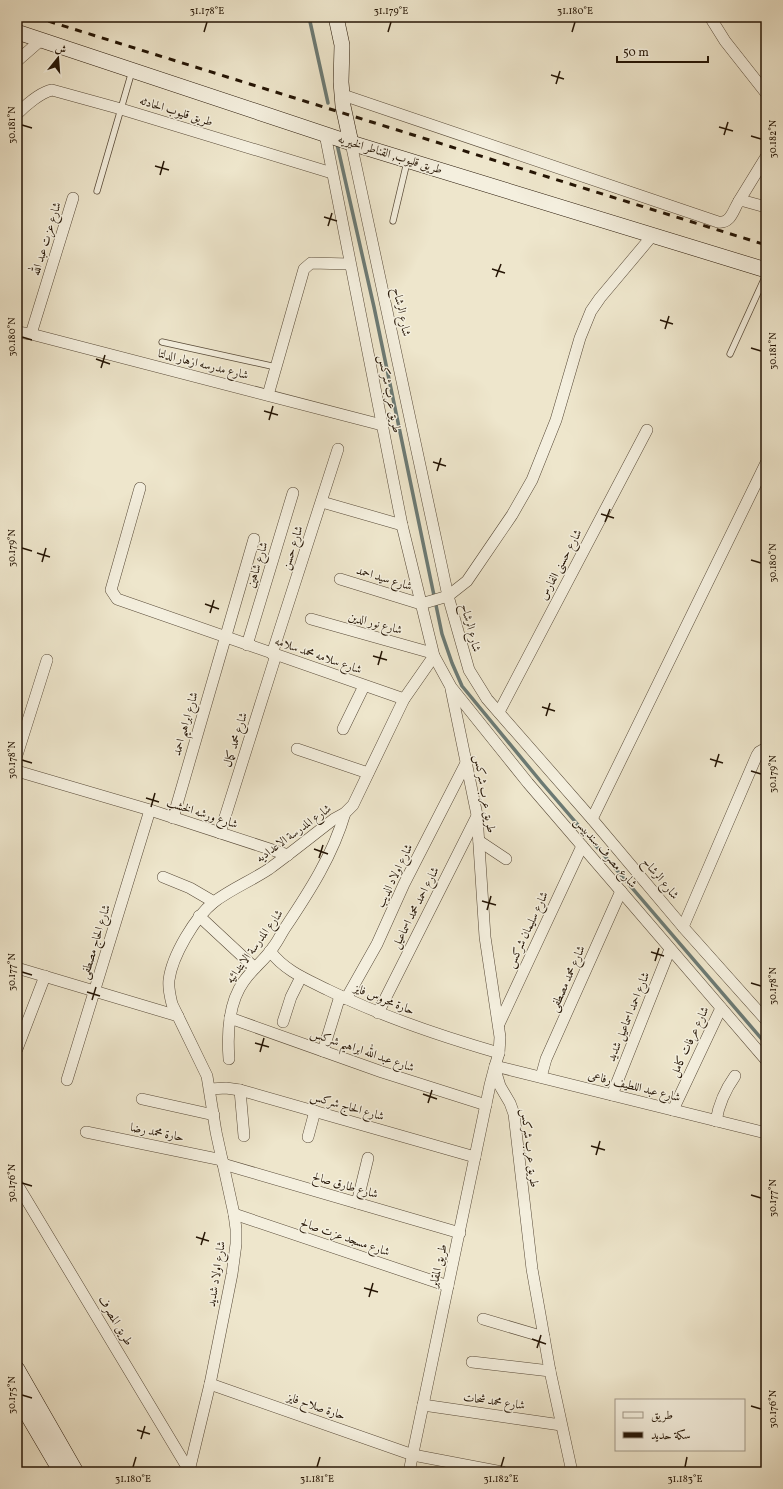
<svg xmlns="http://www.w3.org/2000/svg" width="783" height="1489" viewBox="0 0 783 1489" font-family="Vollkorn,Amiri,serif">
	<rect width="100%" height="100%" fill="#eee6cc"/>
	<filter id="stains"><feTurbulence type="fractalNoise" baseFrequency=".005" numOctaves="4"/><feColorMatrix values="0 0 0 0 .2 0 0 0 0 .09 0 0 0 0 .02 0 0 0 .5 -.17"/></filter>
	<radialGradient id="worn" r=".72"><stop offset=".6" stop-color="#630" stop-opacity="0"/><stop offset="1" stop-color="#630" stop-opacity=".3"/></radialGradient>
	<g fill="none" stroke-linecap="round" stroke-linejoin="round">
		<g stroke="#6c7a74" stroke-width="3.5">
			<polyline points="309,17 328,103"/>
			<polyline points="337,144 374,307 442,634 452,663 462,686 542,783 766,1044"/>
		</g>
		<defs>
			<g id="lane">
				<polyline points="97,191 132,71"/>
				<polyline points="393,221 407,162"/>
				<polyline points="162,342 276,367"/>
				<polyline points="730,354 766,275"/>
			</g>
			<g id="street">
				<polyline points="710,17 725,41 766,93"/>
				<polyline points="17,61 41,40"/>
				<path d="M343,95l375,127c13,2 15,-12 21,-21h5l22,6"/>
				<path d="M17,114c8,-8 24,-22 35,-24l69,19 211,64"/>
				<polyline points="325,134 402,525 434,656 451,687 528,783 766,1060"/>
				<polyline points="351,143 448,596 469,670 487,699 592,819 683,927 766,1020"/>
				<polyline points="739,201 766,157"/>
				<polyline points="17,332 31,334 382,425"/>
				<polyline points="31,334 73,198"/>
				<polyline points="268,395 304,269 311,263 350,264"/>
				<polyline points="140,488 111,590 117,599 404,699"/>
				<polyline points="322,502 402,525"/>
				<polyline points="340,579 421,604 448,596 467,581 512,515 532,480 556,420 580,338 591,311 600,298 652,236"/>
				<polyline points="311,619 432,653"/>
				<polyline points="247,645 293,493"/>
				<polyline points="272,654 338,449"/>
				<polyline points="451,689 477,815 485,937 500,1037 499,1053 495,1066 497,1076 500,1086 510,1103 514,1114 532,1269 550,1371 572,1472"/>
				<polyline points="499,712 647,430"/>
				<polyline points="343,729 364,686"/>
				<polyline points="297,749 368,773"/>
				<polyline points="17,755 47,660"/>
				<polyline points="17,771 150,810 288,855"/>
				<polyline points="173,818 254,539"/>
				<polyline points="592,819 766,463"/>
				<polyline points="220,833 276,655"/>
				<polyline points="479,841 506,859"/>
				<polyline points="163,877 190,888 214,902"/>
				<polyline points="199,916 255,968"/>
				<polyline points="683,927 757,755 759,752 766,748"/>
				<path d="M270,951c15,20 36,28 58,39 55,27 112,46 171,63"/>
				<polyline points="17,968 178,1016"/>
				<polyline points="346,999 377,944 404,884 466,763"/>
				<polyline points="378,1013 477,816"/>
				<polyline points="230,1018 382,1072 486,1105"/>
				<polyline points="283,1022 291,997 301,977"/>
				<polyline points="499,1024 582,846"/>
				<polyline points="17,1049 45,976"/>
				<polyline points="323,1051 340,996"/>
				<path d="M229,1059c-2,-26 -1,-56 15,-78 9,-13 22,-22 30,-35 4,-5 7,-12 11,-18 24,-36 48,-73 60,-115"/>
				<polyline points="541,1077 546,1059 621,891"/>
				<polyline points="67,1080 150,810"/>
				<polyline points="210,1089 226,1088 240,1090 475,1157"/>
				<polyline points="240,1090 244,1136"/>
				<polyline points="612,1095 670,949"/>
				<polyline points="142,1099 214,1115"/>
				<polyline points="673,1110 721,1008"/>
				<path d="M716,1121c3,-18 9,-31 19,-45"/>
				<polyline points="86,1132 222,1160"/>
				<polyline points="308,1137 315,1111"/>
				<polyline points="223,1164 460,1233"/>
				<polyline points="17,1184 190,1472"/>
				<polyline points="357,1203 368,1158"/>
				<polyline points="234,1214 448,1286"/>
				<polyline points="483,1319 544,1337"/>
				<polyline points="472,1362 550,1371"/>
				<polyline points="210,1384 413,1455 502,1472"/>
				<polyline points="423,1405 561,1425"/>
				<path d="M189,1471l21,-87 22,-110 4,-30v-15l-2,-15 -18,-82 -9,-56 -35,-72c-2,-8 -4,-16 -3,-24 3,-24 26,-63 45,-78 17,-13 37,-21 55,-33 22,-16 43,-33 65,-50l11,-6 8,-8 51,-106 30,-43"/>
				<polyline points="409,1472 490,1085 495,1066 766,1133"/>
			</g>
			<g id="secondary">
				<polyline points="336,17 342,45 341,82 343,106 351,143"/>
				<polyline points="17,32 351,143 766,270"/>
				<polyline points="17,1369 76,1472"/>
				<polyline points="17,1397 61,1472"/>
			</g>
		</defs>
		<use href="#lane" stroke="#574937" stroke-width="7"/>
		<use href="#street" stroke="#574937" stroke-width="12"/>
		<use href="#secondary" stroke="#251505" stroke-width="16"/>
		<use href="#lane" stroke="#f4efde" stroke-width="5.5"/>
		<use href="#street" stroke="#f4efde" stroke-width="11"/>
		<use href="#secondary" stroke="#f4efde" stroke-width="15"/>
		<polyline stroke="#251505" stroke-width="3" stroke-dasharray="7 7" stroke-linecap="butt" points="35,17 766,245"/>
	</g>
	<path fill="none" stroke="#251505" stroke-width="1.5" d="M204,32l3,-10M388,32l3,-10M572,32l3,-10M551,75l13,4M556,84l4,-13M22,125l10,3M719,127l14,4M724,135l4,-13M751,136l10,3M155,166l14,4M160,175l4,-14M324,217l13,4M328,226l4,-13M492,269l13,4M496,277l5,-13M660,320l13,4M665,329l4,-13M22,337l10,3M751,348l10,3M96,359l14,5M101,368l4,-13M264,411l14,4M269,420l4,-14M433,462l13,4M437,471l4,-13M601,514l13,4M605,522l5,-13M22,548l10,3M37,553l13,4M751,560l10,3M42,562l4,-14M205,604l14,5M210,613l4,-13M373,656l14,4M378,665l4,-14M542,707l13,4M546,716l4,-13M710,759l13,4M22,760l10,3M715,767l4,-13M751,771l10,3M146,798l13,4M151,807l4,-14M314,849l14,5M319,858l4,-13M482,901l14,4M487,910l4,-14M651,952l13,4M655,961l4,-13M22,972l10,3M751,983l10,3M87,992l13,4M92,1000l4,-13M255,1043l14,4M260,1052l4,-14M423,1094l14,5M428,1103l4,-13M591,1146l14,4M596,1155l4,-14M22,1183l10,3M751,1195l10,3M196,1237l13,4M201,1245l4,-13M364,1288l14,4M369,1297l4,-14M532,1339l14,5M537,1348l4,-13M22,1395l10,3M751,1406l10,3M137,1430l13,4M141,1439l4,-13M133,1467l3,-10M317,1467l3,-10M501,1467l3,-10M685,1467l2,-10"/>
	<g text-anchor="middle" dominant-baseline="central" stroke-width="3" stroke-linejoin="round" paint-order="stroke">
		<g font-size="12" fill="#251505" stroke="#f4efde">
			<text transform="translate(176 112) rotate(17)">طريق قليوب الحادثه</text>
			<text transform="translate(390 155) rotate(17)">طريق قليوب, القناطر الخيريه</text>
			<text transform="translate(47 239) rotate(-73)">شارع عزت عبد الله</text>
			<text transform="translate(401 312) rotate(78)">شارع الرشاح</text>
			<text transform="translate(203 365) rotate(14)">شارع مدرسه ازهار الدلتا</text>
			<text transform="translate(389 394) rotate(79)">طريق عرب شركس</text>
			<text transform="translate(293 548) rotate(-72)">شارع حسن</text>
			<text transform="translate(258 565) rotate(-73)">شارع شاهين</text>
			<text transform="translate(561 565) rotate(-62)">شارع حسنى الفارس</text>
			<text transform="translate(384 579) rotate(17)">شارع سيد احمد</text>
			<text transform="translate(375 624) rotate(15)">شارع نور الدين</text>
			<text transform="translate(470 628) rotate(75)">شارع الرشاح</text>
			<text transform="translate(318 656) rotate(19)">شارع سلامه محمد سلامه</text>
			<text transform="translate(186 724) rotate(-74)">شارع ابراهيم احمد</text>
			<text transform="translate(236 740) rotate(-73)">شارع محمد كمال</text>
			<text transform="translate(484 794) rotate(80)">طريق عرب شركس</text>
			<text transform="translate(202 814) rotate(18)">شارع ورشه الخشب</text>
			<text transform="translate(294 834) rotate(-36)">شارع المدرسة الاعداديه</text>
			<text transform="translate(605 853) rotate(49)">شارع مصرف سندبيس</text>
			<text transform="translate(395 876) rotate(-64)">شارع اولاد الديب</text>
			<text transform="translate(660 879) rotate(50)">شارع الرشاح</text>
			<text transform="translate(416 908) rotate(-63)">شارع احمد محمد اسماعيل</text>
			<text transform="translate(528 930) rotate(-65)">شارع سليمان شركس</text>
			<text transform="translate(96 942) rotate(-73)">شارع الحاج مصطفى</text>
			<text transform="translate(255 947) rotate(-54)">شارع المدرسة الابتدائيه</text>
			<text transform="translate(568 979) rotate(-66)">شارع محمد مصطفى</text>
			<text transform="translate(384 1000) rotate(22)">حارة محروس فايز</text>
			<text transform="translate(629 1017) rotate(-68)">شارع احمد اسماعيل شديد</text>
			<text transform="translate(690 1042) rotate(-65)">شارع عرفات كامل</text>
			<text transform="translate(362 1051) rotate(19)">شارع عبد الله ابراهيم شركس</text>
			<text transform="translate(634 1087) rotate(14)">شارع عبد اللطيف رفاعى</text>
			<text transform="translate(347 1107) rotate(16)">شارع الحاج شركس</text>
			<text transform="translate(157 1133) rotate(11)">حارة محمد رضا</text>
			<text transform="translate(529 1148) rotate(83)">طريق عرب شركس</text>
			<text transform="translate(345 1186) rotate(16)">شارع طارق صالح</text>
			<text transform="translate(345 1238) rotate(19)">شارع مسجد عزت صالح</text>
			<text transform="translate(439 1266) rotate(-77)">طريق المقابر</text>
			<text transform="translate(217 1274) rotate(-81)">شارع اولاد شديد</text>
			<text transform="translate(115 1321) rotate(59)">طريق المصرف</text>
			<text transform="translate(494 1402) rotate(8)">شارع محمد شحات</text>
			<text transform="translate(316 1407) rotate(19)">حارة صلاح فايز</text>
		</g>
	</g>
	<rect width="783" height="1489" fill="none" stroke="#eee6cc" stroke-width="44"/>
	<rect x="615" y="1399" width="130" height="52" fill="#f4efde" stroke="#a19887"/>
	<rect x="623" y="1412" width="20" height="6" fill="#f4efde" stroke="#a19887"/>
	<text x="651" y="1419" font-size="12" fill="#251505">طريق</text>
	<rect x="623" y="1432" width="20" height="6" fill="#251505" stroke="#a19887"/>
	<text x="651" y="1439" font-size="12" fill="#251505">سكة حديد</text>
	<g transform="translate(58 58) rotate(17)" stroke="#f4efde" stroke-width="3" paint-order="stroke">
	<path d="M0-3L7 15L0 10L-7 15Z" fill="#251505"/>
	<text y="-6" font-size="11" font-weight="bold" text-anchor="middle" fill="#251505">ش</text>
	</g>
	<path d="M617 56v6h91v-6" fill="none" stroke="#251505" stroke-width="2"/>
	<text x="623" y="56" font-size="12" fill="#251505" stroke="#f4efde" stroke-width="3" paint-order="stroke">50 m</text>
	<rect x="22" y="22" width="739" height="1445" fill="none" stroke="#251505" stroke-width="1.5"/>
	<g font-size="10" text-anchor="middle" fill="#251505">
		<text x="207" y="14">31.178°E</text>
		<text x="391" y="14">31.179°E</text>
		<text x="575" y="14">31.180°E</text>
		<text transform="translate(11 125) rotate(-90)" y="4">30.181°N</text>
		<text transform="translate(772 139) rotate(-90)" y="4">30.182°N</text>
		<text transform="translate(11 337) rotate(-90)" y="4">30.180°N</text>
		<text transform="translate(772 351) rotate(-90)" y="4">30.181°N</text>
		<text transform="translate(11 548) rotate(-90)" y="4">30.179°N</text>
		<text transform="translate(772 563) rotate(-90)" y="4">30.180°N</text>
		<text transform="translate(11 760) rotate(-90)" y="4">30.178°N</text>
		<text transform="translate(772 774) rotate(-90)" y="4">30.179°N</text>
		<text transform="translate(11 972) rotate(-90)" y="4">30.177°N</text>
		<text transform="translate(772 986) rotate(-90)" y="4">30.178°N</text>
		<text transform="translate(11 1183) rotate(-90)" y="4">30.176°N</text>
		<text transform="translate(772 1198) rotate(-90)" y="4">30.177°N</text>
		<text transform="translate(11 1395) rotate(-90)" y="4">30.175°N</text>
		<text transform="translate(772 1409) rotate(-90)" y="4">30.176°N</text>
		<text x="133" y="1482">31.180°E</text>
		<text x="317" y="1482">31.181°E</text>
		<text x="501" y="1482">31.182°E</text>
		<text x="685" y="1482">31.183°E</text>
	</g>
	<rect width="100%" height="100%" filter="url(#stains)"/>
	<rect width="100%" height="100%" fill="url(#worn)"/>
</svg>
